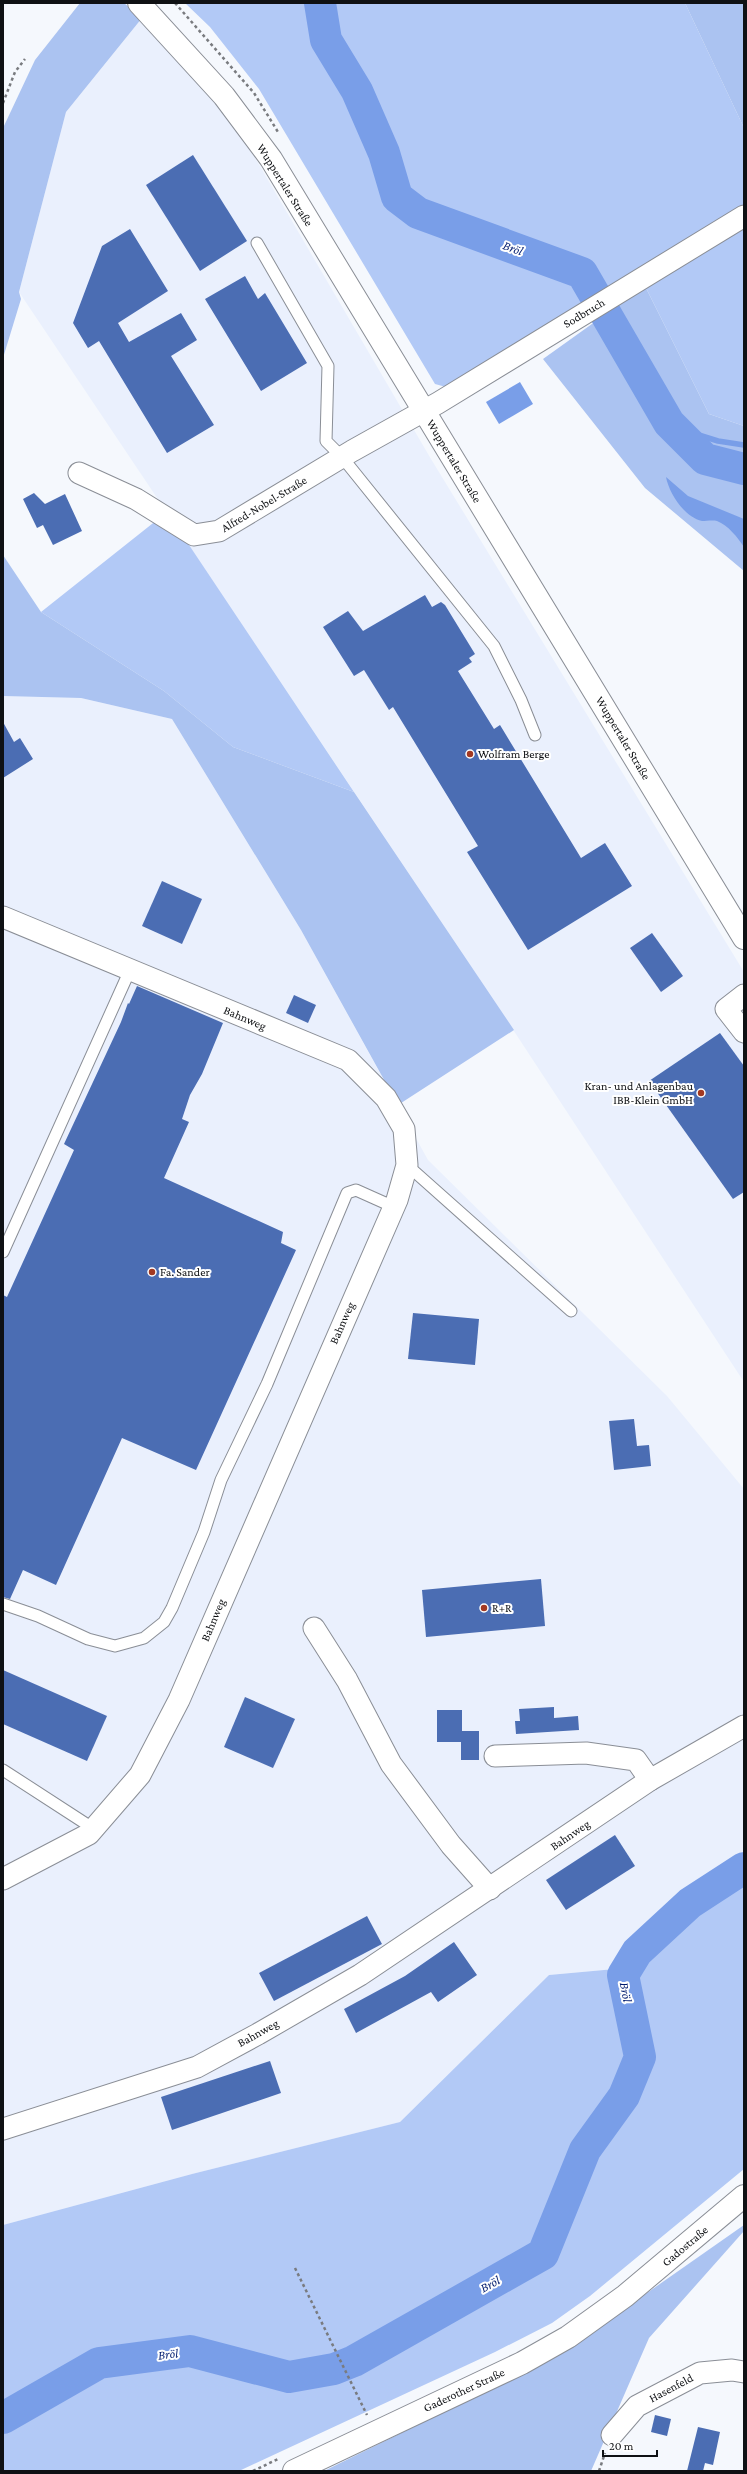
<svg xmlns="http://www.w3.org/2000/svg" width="747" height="2474" viewBox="0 0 747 2474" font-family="'Crimson Pro',serif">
	<rect width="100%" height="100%" fill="#f5f8fd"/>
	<g fill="#eaf0fd">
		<polygon points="142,18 237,127 431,459 744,972 744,1382 493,999 19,292 66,112"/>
		<polygon points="3,696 81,698 172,719 301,930 428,1160 667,1396 744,1489 744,1870 615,1969 549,1975 400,2122 192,2174 3,2225"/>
	</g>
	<g fill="#b2c9f6">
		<polygon points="185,3 685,3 744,128 744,206 446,387 435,384 259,89 210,27"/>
		<polygon points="744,223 744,426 709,414 645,286"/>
		<polygon points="167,512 354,792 233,747 164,691 41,612"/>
		<polygon points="744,1870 744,2169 590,2296 552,2323 495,2352 239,2471 3,2471 3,2225 192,2174 400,2122 549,1975 615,1969"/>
	</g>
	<g fill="#abc3f1">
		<polygon points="80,3 124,3 142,18 66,112 19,292 21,299 3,358 3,128 35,60"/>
		<polygon points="685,3 744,3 744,128"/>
		<polygon points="645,286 709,414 744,426 744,571 645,488 543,359"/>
		<polygon points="3,555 41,612 164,691 233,747 354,792 514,1030 398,1105 301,930 172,719 81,698 3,696"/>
		<polygon points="744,2225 744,2231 649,2338 591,2471 324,2471 495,2387 577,2342"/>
	</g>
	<g fill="#799ee8">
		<polygon points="520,382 533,404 499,424 486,402"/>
		<path d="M666,477l22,19 56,23v28c-6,-9 -16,-22 -27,-26 -4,-1 -11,0 -15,0 -18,-4 -33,-28 -36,-44z"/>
	</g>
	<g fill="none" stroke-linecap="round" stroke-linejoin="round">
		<polyline stroke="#799ee8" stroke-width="5.5" points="673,427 718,441 744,445"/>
		<g stroke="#799ee8" stroke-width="32">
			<polyline points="320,3 326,40 357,91 384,153 397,197 418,213 582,273 669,423 705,459 744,469"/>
			<polyline points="3,2418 99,2363 190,2351 289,2377 334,2369 354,2361 543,2254 585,2150 624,2096 640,2057 623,1975 637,1952 690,1903 744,1868"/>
		</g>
	</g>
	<g fill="#4b6db3">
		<polygon points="193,155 247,241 200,271 146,185"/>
		<polygon points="130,229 168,291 118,323 129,342 181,313 197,340 171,356 214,425 167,453 99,341 88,348 73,323 102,246"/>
		<polygon points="245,276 258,299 265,293 307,363 261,391 205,299"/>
		<polygon points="34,493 45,504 65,494 82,531 53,545 43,525 37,528 23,499"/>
		<polygon points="425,595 432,607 441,602 445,605 475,654 469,658 472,662 458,671 494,729 500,725 581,858 605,843 632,886 528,950 467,852 478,846 393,707 389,710 364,670 354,676 323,627 348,611 363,631"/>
		<polygon points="3,722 14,742 20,738 33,759 3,778"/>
		<polygon points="162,881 202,899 182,944 142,926"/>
		<polygon points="652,933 683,976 661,992 630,948"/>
		<polygon points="137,986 223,1023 202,1074 190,1095 182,1119 189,1122 164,1178 283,1232 281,1243 296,1250 196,1470 122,1438 56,1585 23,1570 10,1599 3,1597 3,1295 7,1297 74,1150 64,1144 121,1022 128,1003 129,1004"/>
		<polygon points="294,995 316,1005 308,1023 286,1013"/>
		<polygon points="720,1033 744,1066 744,1192 733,1199 649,1081"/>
		<polygon points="413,1313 479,1319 475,1365 408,1359"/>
		<polygon points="634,1419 637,1446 649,1445 651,1466 614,1470 609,1421"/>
		<polygon points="541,1579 545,1626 426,1637 422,1590"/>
		<polygon points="3,1670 107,1716 87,1761 3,1724"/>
		<polygon points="245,1697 295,1719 273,1768 224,1747"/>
		<polygon points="554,1707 554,1718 578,1716 579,1730 516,1734 515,1721 520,1721 519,1709"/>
		<polygon points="437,1710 462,1710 462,1731 479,1731 479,1760 461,1760 461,1742 437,1742"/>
		<polygon points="615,1835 635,1866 566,1910 546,1880"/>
		<polygon points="367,1916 382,1944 274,2001 259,1973"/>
		<polygon points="454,1942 477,1975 438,2002 431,1992 356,2033 344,2009 405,1976"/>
		<polygon points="270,2061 281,2093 172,2130 161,2097"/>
		<polygon points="655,2415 671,2419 667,2436 651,2432"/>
		<polygon points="698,2427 720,2432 713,2465 705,2463 703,2471 687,2471"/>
	</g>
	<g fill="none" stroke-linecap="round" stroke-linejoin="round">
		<defs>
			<g id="service">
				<polyline points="257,243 328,366 326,441 342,457 494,646 521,700 535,735"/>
				<polyline points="407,1165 571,1311"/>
				<polyline points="3,1252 130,970"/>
				<polyline points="3,1604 38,1616 88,1639 115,1646 144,1638 164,1622 172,1608 204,1532 221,1480 267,1384 347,1193 356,1190 394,1207"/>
				<polyline points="3,1770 94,1829"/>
			</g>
			<g id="minor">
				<polyline points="79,473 136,499 194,535 219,531 352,451 438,403 744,216"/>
				<polyline points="3,917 348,1060 386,1098 404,1129 407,1165 397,1200 179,1700 140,1775 89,1834 3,1879"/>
				<polyline points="744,995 726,1009 744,1032"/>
				<polyline points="314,1628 347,1680 391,1764 451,1845 490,1889"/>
				<polyline points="495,1756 586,1753 636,1760 650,1780"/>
				<polyline points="3,2129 197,2067 258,2034 360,1975 650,1780 744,1726"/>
				<polyline points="612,2435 637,2406 700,2373 732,2370 744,2372"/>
			</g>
			<g id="secondary">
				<polyline points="139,3 224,96 271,159 744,938"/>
				<polyline points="294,2471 522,2363 568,2337 625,2296 744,2196"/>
			</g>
		</defs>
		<use href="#service" stroke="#8a8e96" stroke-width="13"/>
		<use href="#minor" stroke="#8a8e96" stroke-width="23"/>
		<use href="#secondary" stroke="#8a8e96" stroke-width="24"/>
		<g stroke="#797b7f" stroke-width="2.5" stroke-dasharray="3 3" stroke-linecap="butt">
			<polyline points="175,3 254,93 278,132"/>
			<polyline points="3,103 15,72 25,59"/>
			<polyline points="295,2268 367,2415"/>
			<polyline points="253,2471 278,2459"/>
			<polyline points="599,2471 605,2453"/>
		</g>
		<use href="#service" stroke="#fff" stroke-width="11"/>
		<use href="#minor" stroke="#fff" stroke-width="21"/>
		<use href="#secondary" stroke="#fff" stroke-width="22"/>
	</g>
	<g fill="#a23922" stroke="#fff" stroke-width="1.5">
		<circle cx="470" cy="754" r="4"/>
		<circle cx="701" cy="1093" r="4"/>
		<circle cx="152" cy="1272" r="4"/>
		<circle cx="484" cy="1608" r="4"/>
	</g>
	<g text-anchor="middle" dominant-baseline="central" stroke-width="4" stroke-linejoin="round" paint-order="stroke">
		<g font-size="12" fill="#0f1114" stroke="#fff">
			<text transform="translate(285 185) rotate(58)">Wuppertaler Straße</text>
			<text transform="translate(584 313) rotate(-31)">Sodbruch</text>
			<text transform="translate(454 461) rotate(59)">Wuppertaler Straße</text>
			<text transform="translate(264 504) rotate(-31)">Alfred-Nobel-Straße</text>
			<text transform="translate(623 738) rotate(59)">Wuppertaler Straße</text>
			<text transform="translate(245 1018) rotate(23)">Bahnweg</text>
			<text transform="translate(342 1323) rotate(-66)">Bahnweg</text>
			<text transform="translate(213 1620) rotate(-67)">Bahnweg</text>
			<text transform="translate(570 1835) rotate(-34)">Bahnweg</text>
			<text transform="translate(258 2033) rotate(-29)">Bahnweg</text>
			<text transform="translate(685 2246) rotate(-40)">Gadostraße</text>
			<text transform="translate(671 2388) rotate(-28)">Hasenfeld</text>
			<text transform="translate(464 2390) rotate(-25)">Gaderother Straße</text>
		</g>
		<g font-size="12" fill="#0f1114" stroke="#fff" text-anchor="start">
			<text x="478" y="754">Wolfram Berge</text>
			<text x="693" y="1086" text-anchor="end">Kran- und Anlagenbau<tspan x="693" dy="14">IBB-Klein GmbH</tspan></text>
			<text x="160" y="1272">Fa. Sander</text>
			<text x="492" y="1608">R+R</text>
		</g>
		<g font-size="13" font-style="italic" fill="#001b6f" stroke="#fff">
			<text transform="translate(513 248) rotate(20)">Bröl</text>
			<text transform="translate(626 1992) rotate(79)">Bröl</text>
			<text transform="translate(490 2284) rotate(-29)">Bröl</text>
			<text transform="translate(168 2354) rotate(-7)">Bröl</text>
		</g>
	</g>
	<rect width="747" height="2474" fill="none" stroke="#0f1114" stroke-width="8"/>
	<path d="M603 2450v6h54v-6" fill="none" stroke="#0f1114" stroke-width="2"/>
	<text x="609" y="2450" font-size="12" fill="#0f1114" stroke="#ffffff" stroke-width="3" paint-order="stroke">20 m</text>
</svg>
